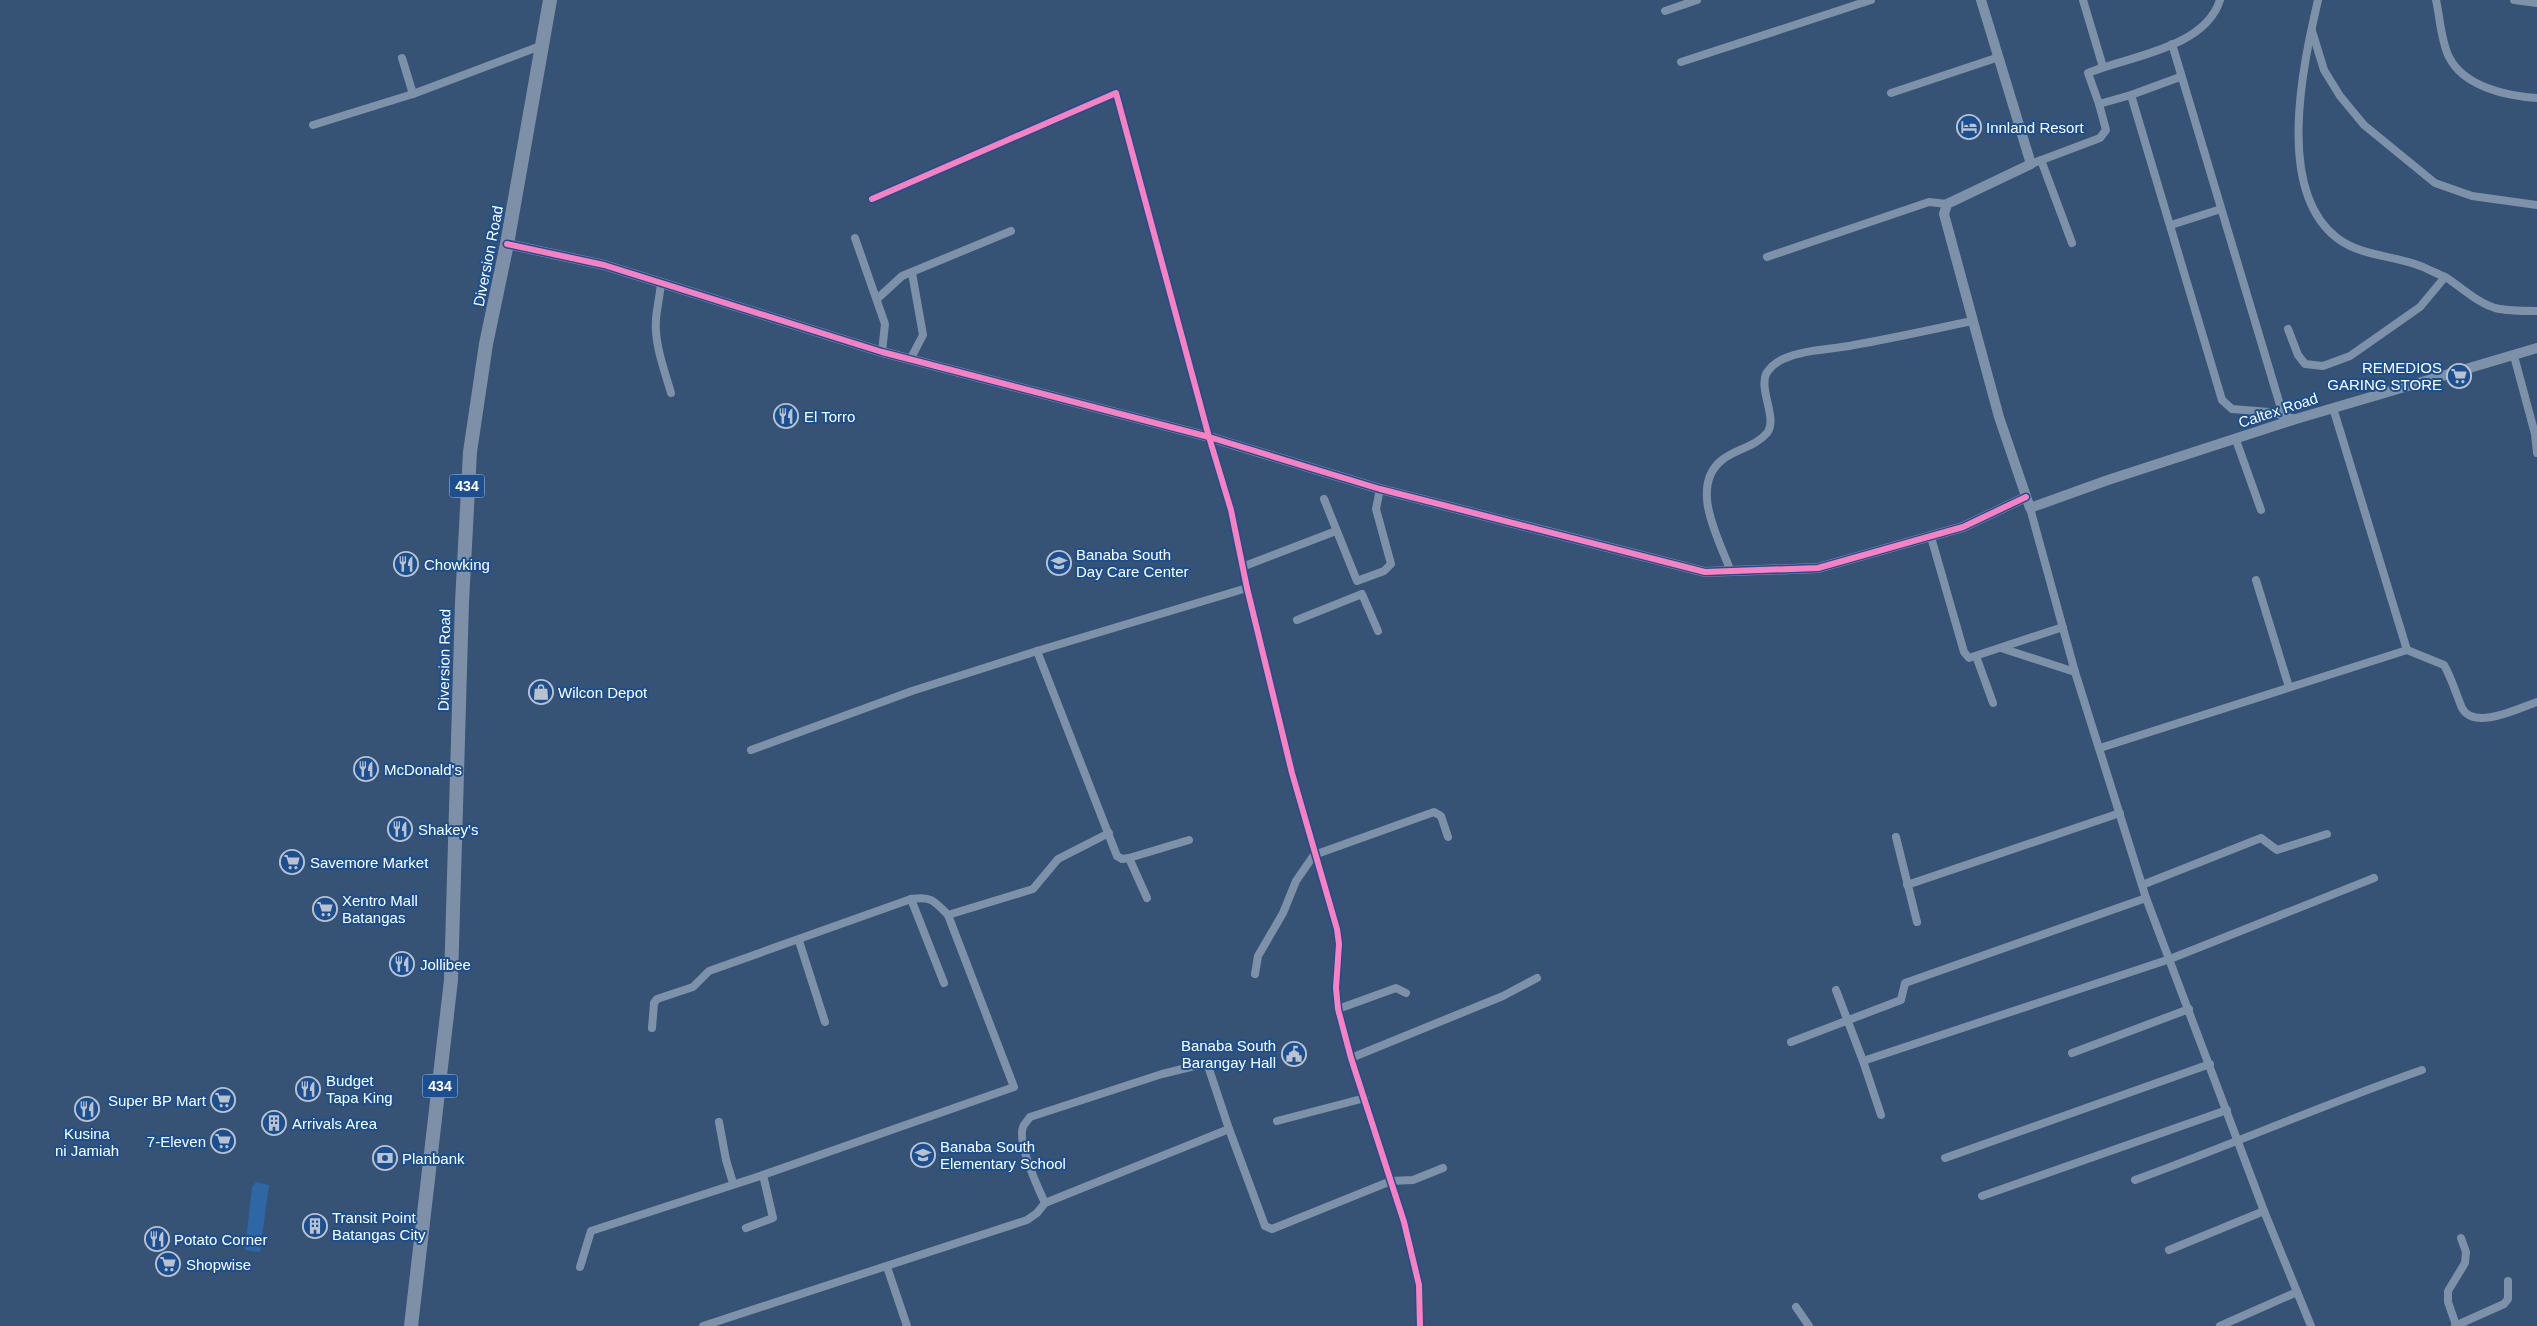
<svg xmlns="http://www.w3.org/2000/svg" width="2537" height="1326" viewBox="0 0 2537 1326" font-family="Arial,sans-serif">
	<rect width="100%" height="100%" fill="#365274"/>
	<polygon fill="#2f66a5" points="256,1182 269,1185 260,1252 245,1250 252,1187"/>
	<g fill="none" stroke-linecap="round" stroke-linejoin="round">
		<g stroke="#7d92a8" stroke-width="8">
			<polyline points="2083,0 2103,67"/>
			<path d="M2220,0c-15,48 -90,56 -132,73l11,31 32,-9 91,305 10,9 37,3 27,7"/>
			<path d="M2318,0c-15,65 -43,190 19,238 25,19 58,17 86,29 8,4 16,7 24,11 15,10 31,25 48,30 12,3 30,3 42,3"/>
			<path d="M2436,0c4,18 5,41 13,57 15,30 58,39 88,41"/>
			<polyline points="2514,0 2537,3"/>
			<polyline points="1665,11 1697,0"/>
			<polyline points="2312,31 2324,70 2340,96 2364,125 2435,183 2472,196 2537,205"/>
			<polyline points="2172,44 2283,415"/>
			<polyline points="402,58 413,94"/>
			<polyline points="1681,62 1871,0"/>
			<polyline points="1891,93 1999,57"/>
			<polyline points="2131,95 2180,77"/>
			<polyline points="313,125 413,94 543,45"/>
			<polyline points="2041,160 2072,243"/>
			<polyline points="2031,164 2100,138 2106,130 2099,104"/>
			<polyline points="872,199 1116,93 1209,437 1231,510 1247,588 1292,773 1337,929 1339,944 1336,988 1338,1009 1351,1058 1404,1222 1419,1285 1420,1326"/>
			<polyline points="2171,225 2221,209"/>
			<polyline points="855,238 885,324 882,352"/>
			<polyline points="1767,257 1929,202 1947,204"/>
			<path d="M661,283c-1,12 -4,24 -5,36 -2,24 8,50 15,74"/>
			<polyline points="877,299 902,276 1011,231"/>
			<polyline points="2288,329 2298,355 2305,364 2323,366 2350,356 2420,307 2445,277"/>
			<polyline points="2514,356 2535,434 2537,453"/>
			<polyline points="910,360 923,335 912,273"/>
			<polyline points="2333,408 2407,650"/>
			<polyline points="2236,440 2261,510"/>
			<polyline points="1324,499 1357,581 1384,571 1391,564 1376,509 1380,489"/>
			<polyline points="2030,508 2075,672 2146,898 2264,1211 2311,1326"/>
			<polyline points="1931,537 1964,652 1969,658 2063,627"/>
			<polyline points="1242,567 1336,531"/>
			<path d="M1731,572c-11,-31 -43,-85 -9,-112 14,-11 33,-13 45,-27 11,-14 -8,-42 -1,-59 4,-7 11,-12 17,-15 23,-10 47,-9 71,-14 40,-7 79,-16 119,-24"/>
			<polyline points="2256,580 2289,687"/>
			<polyline points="1297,620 1362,594 1378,631"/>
			<polyline points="2001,648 2075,672"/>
			<polyline points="1037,651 1117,856 1122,859 1129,858 1189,840"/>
			<polyline points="1976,656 1993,703"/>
			<path d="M2100,748l307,-98 37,15c8,14 12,29 18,43 12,23 57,0 75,-6"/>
			<polyline points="751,750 912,691 1037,651 1247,588"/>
			<polyline points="1896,837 1917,922"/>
			<polyline points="1129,858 1147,898"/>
			<polyline points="1907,885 2120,813"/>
			<polyline points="2142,885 2261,838 2277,850 2327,834"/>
			<polyline points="911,899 944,983"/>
			<polyline points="948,915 1033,889 1058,859 1109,833"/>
			<polyline points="799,941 825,1022"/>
			<polyline points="1255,974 1258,956 1283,913 1296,881 1314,855 1434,812 1441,816 1448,837"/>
			<polyline points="1836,990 1863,1061"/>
			<polyline points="1338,1009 1396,988 1406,993"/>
			<polyline points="1791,1042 1901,1000 1905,983 2146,898"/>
			<polyline points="2072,1053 2189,1009"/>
			<polyline points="1351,1058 1503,996 1537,978"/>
			<polyline points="1881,1115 1863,1061 2170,959 2374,878"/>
			<polyline points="1277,1121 1365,1098"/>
			<polyline points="719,1122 726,1160 733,1183"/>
			<polyline points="1945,1158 2210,1064"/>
			<path d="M2135,1180c96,-35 190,-76 287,-110"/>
			<polyline points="1982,1196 2227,1110"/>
			<path d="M1045,1203c-7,-15 -28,-61 -22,-76 1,-3 5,-7 7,-10l132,-43 45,-11 22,66 36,97 7,3 119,-48 22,-1 30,-12"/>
			<polyline points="746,1228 773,1218 763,1175"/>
			<polyline points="2169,1250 2264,1211"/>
			<path d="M580,1267l11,-36 172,-56 251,-88 -66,-172c-14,-14 -16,-19 -37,-16l-202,72 -16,16 -36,12 -3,4 -2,25"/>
			<polyline points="887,1267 907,1326"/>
			<polyline points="1796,1307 1809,1326"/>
			<polyline points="2456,1325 2448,1302 2448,1291 2465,1263 2466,1252 2461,1238"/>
			<polyline points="703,1326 1027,1220 1037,1213 1045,1203 1229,1129"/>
			<polyline points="2220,1326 2297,1292"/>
			<polyline points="2455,1326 2504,1304 2508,1299 2508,1281"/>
		</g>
		<g stroke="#7d92a8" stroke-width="10">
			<polyline points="1981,0 2031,164 1947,204 1944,214 1999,417 2030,508 2108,480 2296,419 2537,348"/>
			<polyline points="507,244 604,265 882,352 1209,437 1380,489 1705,572 1818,568 1963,527 2026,497"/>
		</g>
		<polyline stroke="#7e90a7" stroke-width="14" points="411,1326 451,980 462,602 470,452 486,344 507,244 550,0"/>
		<defs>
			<g id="cycleway">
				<polyline points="872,199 1116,93 1209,437 1231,510 1247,588 1292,773 1337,929 1339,944 1336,988 1338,1009 1351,1058 1404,1222 1419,1285 1420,1326"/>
				<polyline points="507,244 604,265 882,352 1209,437 1380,489 1705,572 1818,568 1963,527 2026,497"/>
			</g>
		</defs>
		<use href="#cycleway" stroke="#1b4f8f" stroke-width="9"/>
		<use href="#cycleway" stroke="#ff80c0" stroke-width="6"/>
	</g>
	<defs>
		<symbol id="hotel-ring" viewBox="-11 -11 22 22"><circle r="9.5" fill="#1b4f8f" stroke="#b9c2ce" stroke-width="1.5"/><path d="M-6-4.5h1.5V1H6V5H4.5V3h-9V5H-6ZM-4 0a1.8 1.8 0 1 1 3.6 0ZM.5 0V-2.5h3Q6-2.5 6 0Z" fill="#b9c2ce"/></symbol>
		<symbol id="supermarket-ring" viewBox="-11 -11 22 22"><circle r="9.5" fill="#1b4f8f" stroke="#b9c2ce" stroke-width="1.5"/><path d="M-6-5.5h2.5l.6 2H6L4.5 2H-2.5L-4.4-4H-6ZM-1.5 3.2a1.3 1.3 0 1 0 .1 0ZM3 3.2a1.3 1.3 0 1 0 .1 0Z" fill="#b9c2ce"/></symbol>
		<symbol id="restaurant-ring" viewBox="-11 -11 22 22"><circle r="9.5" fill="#1b4f8f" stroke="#b9c2ce" stroke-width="1.5"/><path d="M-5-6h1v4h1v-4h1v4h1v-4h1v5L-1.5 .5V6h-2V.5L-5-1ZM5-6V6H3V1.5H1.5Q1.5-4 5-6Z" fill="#b9c2ce"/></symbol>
		<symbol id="school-ring" viewBox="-11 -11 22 22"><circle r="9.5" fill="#1b4f8f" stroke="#b9c2ce" stroke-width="1.5"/><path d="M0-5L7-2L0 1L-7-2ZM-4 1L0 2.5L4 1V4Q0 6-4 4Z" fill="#b9c2ce"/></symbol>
		<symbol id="shop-ring" viewBox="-11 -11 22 22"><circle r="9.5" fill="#1b4f8f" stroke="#b9c2ce" stroke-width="1.5"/><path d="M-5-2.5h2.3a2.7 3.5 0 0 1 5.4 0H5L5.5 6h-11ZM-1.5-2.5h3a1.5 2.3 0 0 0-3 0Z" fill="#b9c2ce"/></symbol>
		<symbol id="civic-ring" viewBox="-11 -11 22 22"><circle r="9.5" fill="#1b4f8f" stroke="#b9c2ce" stroke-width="1.5"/><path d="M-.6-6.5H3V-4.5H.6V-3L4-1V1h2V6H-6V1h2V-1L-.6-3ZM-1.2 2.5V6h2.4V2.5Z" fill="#b9c2ce"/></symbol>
		<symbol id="building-ring" viewBox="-11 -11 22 22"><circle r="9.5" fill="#1b4f8f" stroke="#b9c2ce" stroke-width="1.5"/><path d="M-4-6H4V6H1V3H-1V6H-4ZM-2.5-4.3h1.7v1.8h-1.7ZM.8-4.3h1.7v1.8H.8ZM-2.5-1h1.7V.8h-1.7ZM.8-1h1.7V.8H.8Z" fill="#b9c2ce"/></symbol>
		<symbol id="bank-ring" viewBox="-11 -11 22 22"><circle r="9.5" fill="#1b4f8f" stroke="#b9c2ce" stroke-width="1.5"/><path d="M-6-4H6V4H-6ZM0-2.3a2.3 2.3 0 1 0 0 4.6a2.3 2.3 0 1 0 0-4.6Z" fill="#b9c2ce"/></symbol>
	</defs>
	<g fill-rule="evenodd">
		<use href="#hotel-ring" x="1955" y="113" width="28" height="28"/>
		<use href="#supermarket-ring" x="2445" y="362" width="28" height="28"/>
		<use href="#restaurant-ring" x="772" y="402" width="28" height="28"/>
		<use href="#school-ring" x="1045" y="549" width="28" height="28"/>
		<use href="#restaurant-ring" x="392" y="550" width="28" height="28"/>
		<use href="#shop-ring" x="527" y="678" width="28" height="28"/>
		<use href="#restaurant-ring" x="352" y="755" width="28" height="28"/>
		<use href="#restaurant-ring" x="386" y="815" width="28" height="28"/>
		<use href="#supermarket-ring" x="278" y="848" width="28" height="28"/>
		<use href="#supermarket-ring" x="311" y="895" width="28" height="28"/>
		<use href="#restaurant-ring" x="388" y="950" width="28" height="28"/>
		<use href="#civic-ring" x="1280" y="1040" width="28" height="28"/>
		<use href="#restaurant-ring" x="294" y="1075" width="28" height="28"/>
		<use href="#supermarket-ring" x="209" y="1086" width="28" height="28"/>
		<use href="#restaurant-ring" x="73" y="1095" width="28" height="28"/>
		<use href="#building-ring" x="260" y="1109" width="28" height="28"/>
		<use href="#supermarket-ring" x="209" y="1127" width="28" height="28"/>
		<use href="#school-ring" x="909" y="1141" width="28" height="28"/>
		<use href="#bank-ring" x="371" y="1144" width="28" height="28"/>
		<use href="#building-ring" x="301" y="1212" width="28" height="28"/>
		<use href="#restaurant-ring" x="143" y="1225" width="28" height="28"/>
		<use href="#supermarket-ring" x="154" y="1250" width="28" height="28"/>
	</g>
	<g text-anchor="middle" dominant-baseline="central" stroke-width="4" stroke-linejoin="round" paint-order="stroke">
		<g fill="#1b4f8f" stroke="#bbcadd" stroke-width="1">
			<rect x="449.5" y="474.5" width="35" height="23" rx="4"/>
			<rect x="422.5" y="1074.5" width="35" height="23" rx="4"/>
		</g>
		<g font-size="14" font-weight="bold" fill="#fff">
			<text x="467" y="486">434</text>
			<text x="440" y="1086">434</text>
		</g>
		<g font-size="15" fill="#fff" stroke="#1b4f8f" text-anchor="start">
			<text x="1986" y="127">Innland Resort</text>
			<text x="2442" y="367" text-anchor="end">REMEDIOS<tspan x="2442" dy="17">GARING STORE</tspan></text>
			<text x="804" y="416">El Torro</text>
			<text x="1076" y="554">Banaba South<tspan x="1076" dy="17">Day Care Center</tspan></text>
			<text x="424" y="564">Chowking</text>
			<text x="558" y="692">Wilcon Depot</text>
			<text x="384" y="769">McDonald's</text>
			<text x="418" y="829">Shakey's</text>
			<text x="310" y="862">Savemore Market</text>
			<text x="342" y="900">Xentro Mall<tspan x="342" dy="17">Batangas</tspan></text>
			<text x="420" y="964">Jollibee</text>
			<text x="1276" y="1045" text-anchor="end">Banaba South<tspan x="1276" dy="17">Barangay Hall</tspan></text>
			<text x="326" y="1080">Budget<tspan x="326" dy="17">Tapa King</tspan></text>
			<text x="206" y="1100" text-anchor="end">Super BP Mart</text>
			<text x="292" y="1123">Arrivals Area</text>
			<text x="87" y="1133" text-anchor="middle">Kusina<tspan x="87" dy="17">ni Jamiah</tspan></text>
			<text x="206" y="1141" text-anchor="end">7-Eleven</text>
			<text x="940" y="1146">Banaba South<tspan x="940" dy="17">Elementary School</tspan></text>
			<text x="402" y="1158">Planbank</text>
			<text x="332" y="1217">Transit Point<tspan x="332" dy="17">Batangas City</tspan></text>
			<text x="174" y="1239">Potato Corner</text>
			<text x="186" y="1264">Shopwise</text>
		</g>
		<g font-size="15" fill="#fff" stroke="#1b4f8f">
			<text transform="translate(488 256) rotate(-79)">Diversion Road</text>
			<text transform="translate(2278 410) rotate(-18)">Caltex Road</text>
			<text transform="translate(444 660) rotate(-89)">Diversion Road</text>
		</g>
	</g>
</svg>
